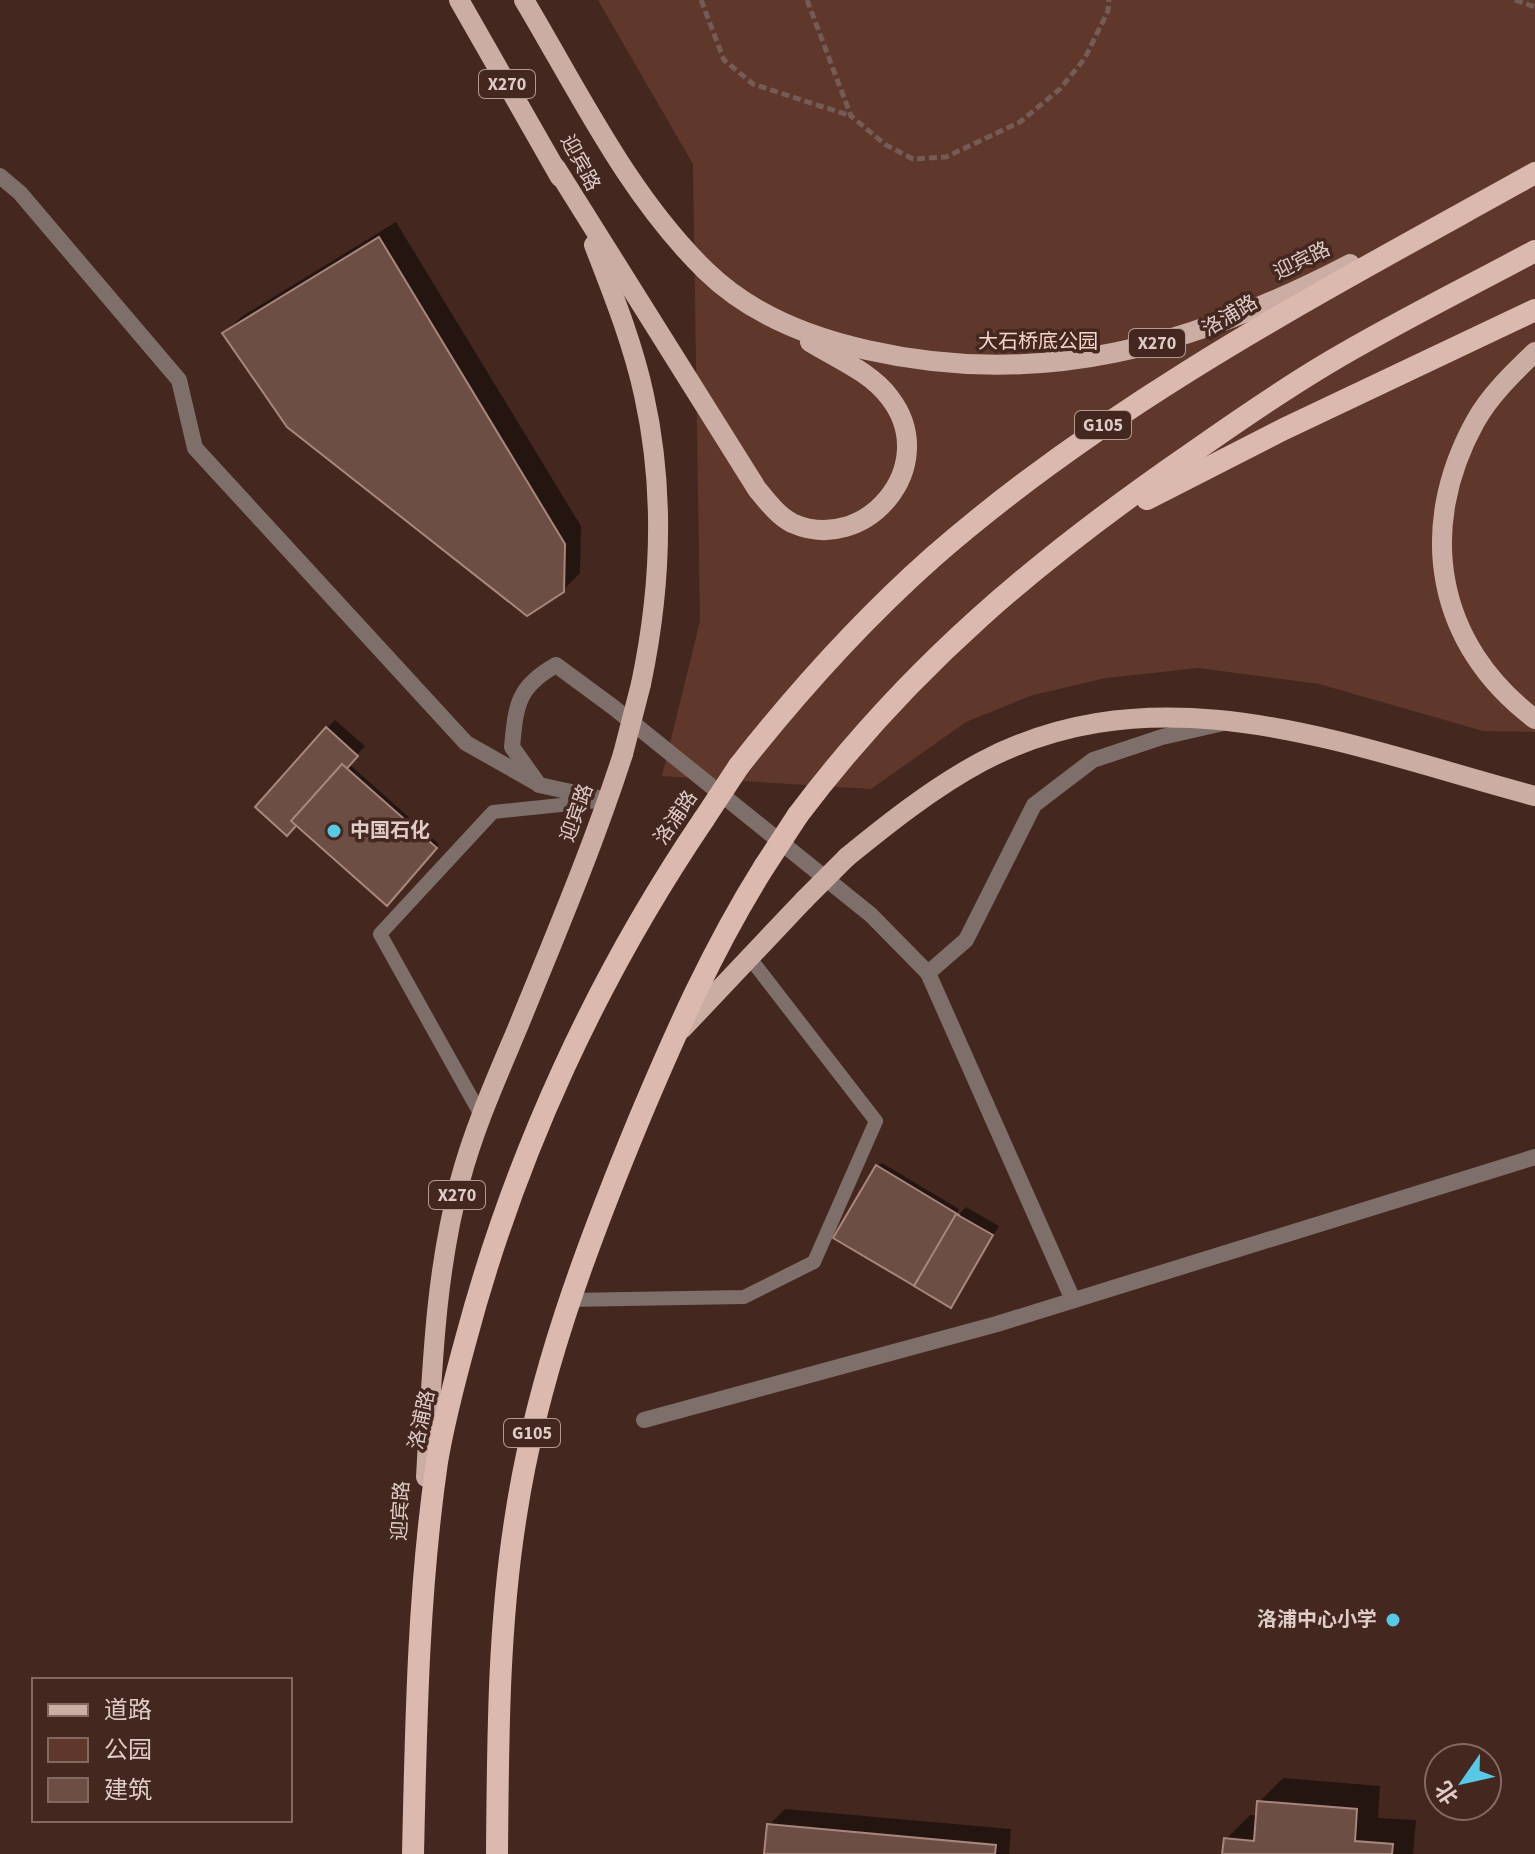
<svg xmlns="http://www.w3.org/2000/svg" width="1535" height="1854" viewBox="0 0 1535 1854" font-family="'Source Sans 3','Noto Sans SC',sans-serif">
	<rect width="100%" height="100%" fill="#442820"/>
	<polygon fill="#5f372b" points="598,0 1535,0 1535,732 1483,731 1319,684 1198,668 1106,678 1033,695 966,722 871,789 662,776 700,621 693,164"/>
	<g fill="#0007">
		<polygon points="396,222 581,526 580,573 563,590 225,333 241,317"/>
		<polygon points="335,720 365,746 349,764 439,844 386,903 327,728"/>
		<polygon points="882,1163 959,1209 956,1217 966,1207 999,1226 958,1297 950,1305 878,1166"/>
		<polygon points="1283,1778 1380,1786 1378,1818 1416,1820 1413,1854 1224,1854 1226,1839 1250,1815 1258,1816 1259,1802"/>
		<polygon points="785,1809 1011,1829 1009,1854 766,1854 769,1825"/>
	</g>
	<g fill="#6d4e45" stroke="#a9867c" stroke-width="2">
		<polygon points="379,237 565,544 564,592 527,616 287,427 222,333"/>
		<polygon points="326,727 358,756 287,836 255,807"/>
		<polygon points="342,764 437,848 387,906 291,821"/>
		<polygon points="876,1165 959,1215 916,1287 833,1238"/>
		<polygon points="956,1214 993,1235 951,1308 914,1286"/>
		<polygon points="1257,1801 1357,1809 1355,1841 1393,1844 1392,1854 1222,1854 1224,1838 1254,1841"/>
		<polygon points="767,1824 996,1845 995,1854 764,1854"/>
	</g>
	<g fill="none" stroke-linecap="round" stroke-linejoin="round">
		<g stroke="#745b53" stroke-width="5" stroke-dasharray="8 4" stroke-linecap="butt">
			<polyline points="701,0 724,60 753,84 851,116"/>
			<polyline points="807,0 851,116 886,145 913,159 946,157 1020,122 1060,89 1085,58 1108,11 1109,0"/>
			<polyline points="1515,0 1535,7"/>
		</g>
		<g stroke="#7e6f6a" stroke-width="14">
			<polyline points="481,1115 380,934 493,812 599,801"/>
			<polyline points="568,1300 744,1297 814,1262 876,1121 749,957"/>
		</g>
		<g stroke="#7e6f6a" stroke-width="16">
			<polyline points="0,176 20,193 179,380 195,448 466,743 535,782"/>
			<path d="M608,800l-69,-15 -27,-38c4,-42 5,-60 44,-82l57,42 258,208 57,58 145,327"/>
			<polyline points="928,973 966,940 1034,805 1093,760 1162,737 1219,724"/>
			<polyline points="644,1420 997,1324 1535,1157"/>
		</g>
		<g stroke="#ccada4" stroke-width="20">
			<polyline points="459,0 560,177"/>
			<path d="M524,0c55,92 104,195 182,271 44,43 102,66 161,79 176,40 327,-5 483,-86"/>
			<path d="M556,168l201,321c10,12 21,27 35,34 73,33 150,-57 98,-125 -19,-26 -54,-40 -80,-56"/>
			<path d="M594,245c19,49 39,99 50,150 21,95 17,194 -3,289"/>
			<path d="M1535,352c-22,21 -45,43 -60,70 -59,107 -39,223 60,297"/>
			<path d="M847,857c43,-35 86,-69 134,-95 181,-96 373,-14 554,34"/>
			<polyline points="682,1029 804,900"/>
			<path d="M426,1477c6,-100 8,-199 34,-296 14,-53 37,-104 58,-154 37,-91 75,-180 105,-273"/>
		</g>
		<g stroke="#dbb9af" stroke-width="22">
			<polyline points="1147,499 1284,429 1535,310"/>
			<path d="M739,766c59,-75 122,-145 194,-209 181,-158 394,-268 602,-384"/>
			<path d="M798,815c113,-150 240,-256 394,-362 44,-31 89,-62 136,-90 67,-40 138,-75 207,-112"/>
			<path d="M413,1854c3,-131 5,-261 24,-392 7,-42 18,-83 29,-123 49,-184 131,-362 238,-520"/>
			<path d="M497,1854c1,-113 1,-227 19,-339 21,-137 69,-265 122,-393 37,-88 75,-174 126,-255"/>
		</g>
		<g stroke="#ccada4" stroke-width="20">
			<polyline points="623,754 641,684"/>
			<polyline points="804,900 847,857"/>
		</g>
		<g stroke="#dbb9af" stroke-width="22">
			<polyline points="704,819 739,766"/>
			<polyline points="764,867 798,815"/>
		</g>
	</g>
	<g fill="#59c8e4" stroke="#442820" stroke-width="3">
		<circle cx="334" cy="831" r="8"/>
		<circle cx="1393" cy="1620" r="8"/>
	</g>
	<g text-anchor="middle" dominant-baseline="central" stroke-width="7" stroke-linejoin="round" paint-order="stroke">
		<g fill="#442820" stroke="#b09b95" stroke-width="2">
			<rect x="479" y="70" width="56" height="28" rx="6"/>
			<rect x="1129" y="329" width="56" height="28" rx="6"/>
			<rect x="1075" y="411" width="56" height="28" rx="6"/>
			<rect x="429" y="1181" width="56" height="28" rx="6"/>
			<rect x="504" y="1419" width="56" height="28" rx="6"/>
		</g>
		<g font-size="18" font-weight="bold" fill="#dfccc7">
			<text x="507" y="84">X270</text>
			<text x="1157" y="343">X270</text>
			<text x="1103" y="425">G105</text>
			<text x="457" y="1195">X270</text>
			<text x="532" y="1433">G105</text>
		</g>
		<g font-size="20" fill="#dfccc7" stroke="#442820">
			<text transform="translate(580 163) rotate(62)">迎宾路</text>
			<text transform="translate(1302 261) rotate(-26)">迎宾路</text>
			<text transform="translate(1230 316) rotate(-31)">洛浦路</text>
			<text transform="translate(577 813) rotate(-70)">迎宾路</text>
			<text transform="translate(676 818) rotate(-56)">洛浦路</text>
			<text transform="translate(422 1420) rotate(-78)">洛浦路</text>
			<text transform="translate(401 1511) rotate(-87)">迎宾路</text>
		</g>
		<g font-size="20" fill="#f8d3c9" stroke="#442820">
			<text x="1038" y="342">大石桥底公园</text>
		</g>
		<g font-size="20" font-weight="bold" fill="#dfccc7" stroke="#442820" text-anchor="start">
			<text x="350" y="831">中国石化</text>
			<text x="1377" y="1620" text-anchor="end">洛浦中心小学</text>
		</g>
	</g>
	<rect x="32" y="1678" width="260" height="144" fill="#442820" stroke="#826a63" stroke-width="2"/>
	<rect x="48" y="1704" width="40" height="12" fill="#ccada4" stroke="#826a63" stroke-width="2"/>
	<text x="104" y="1718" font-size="24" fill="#dfccc7">道路</text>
	<rect x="48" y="1738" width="40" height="24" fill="#5f372b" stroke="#826a63" stroke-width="2"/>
	<text x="104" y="1758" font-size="24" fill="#dfccc7">公园</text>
	<rect x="48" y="1778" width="40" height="24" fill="#6d4e45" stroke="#826a63" stroke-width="2"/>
	<text x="104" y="1798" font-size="24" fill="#dfccc7">建筑</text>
	<g transform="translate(1463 1782) rotate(236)"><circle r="38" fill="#442820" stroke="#826a63" stroke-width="2"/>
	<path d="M0-6L14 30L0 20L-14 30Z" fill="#59c8e4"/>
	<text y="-12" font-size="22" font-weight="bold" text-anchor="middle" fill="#dfccc7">北</text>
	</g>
</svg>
